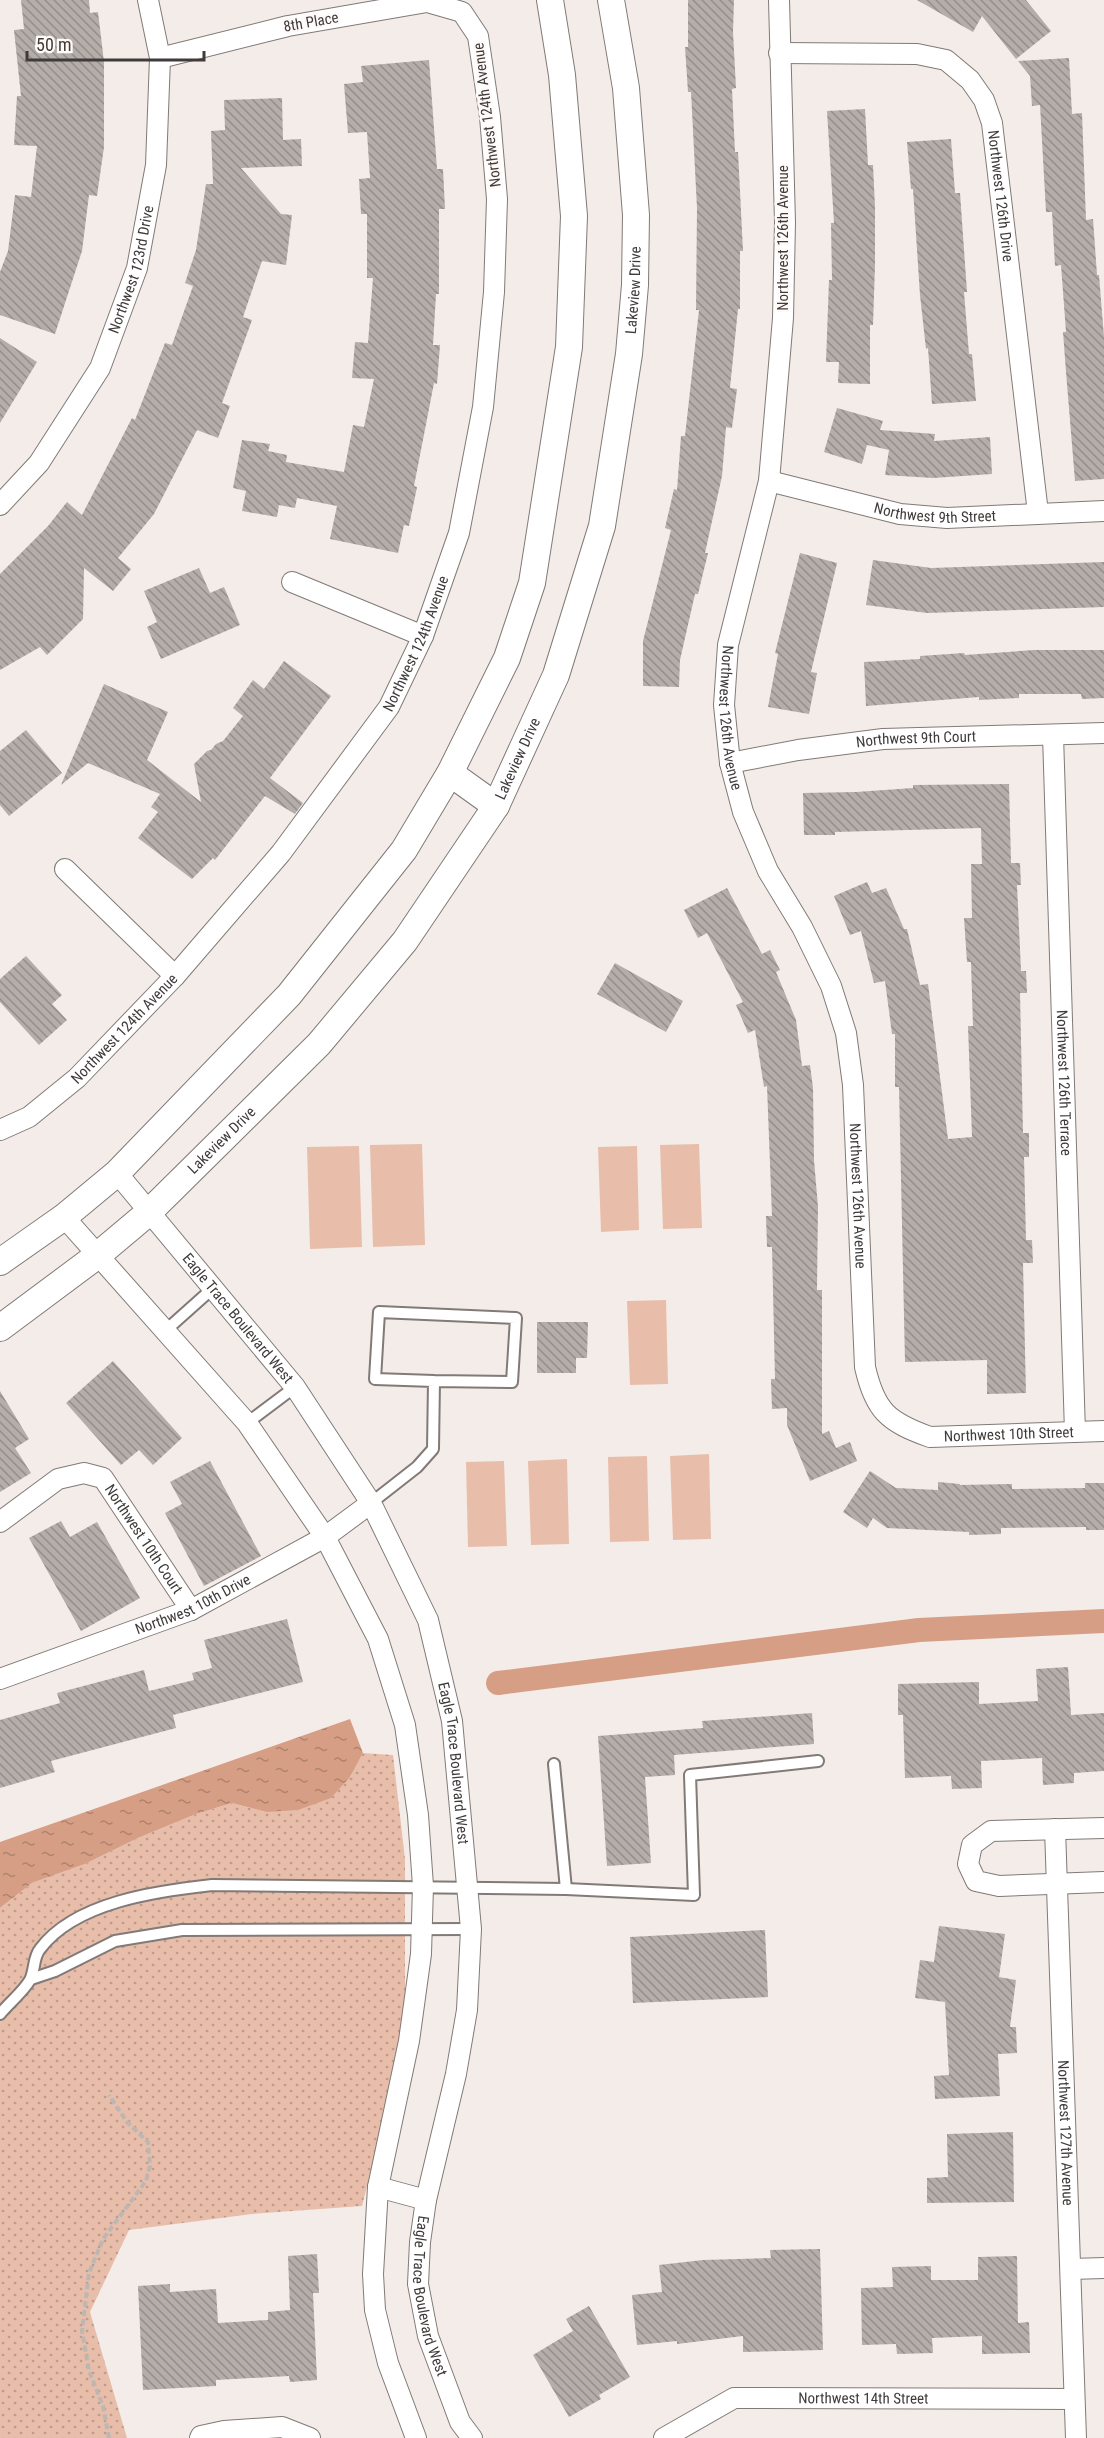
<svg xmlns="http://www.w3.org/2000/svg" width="1104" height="2438" viewBox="0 0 1104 2438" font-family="'Roboto Condensed',sans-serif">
	<defs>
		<pattern id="grass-dots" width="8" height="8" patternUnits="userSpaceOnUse" patternTransform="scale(1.5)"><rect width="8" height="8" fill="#e8beab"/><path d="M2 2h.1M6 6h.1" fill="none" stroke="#bd9c8c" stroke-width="1.8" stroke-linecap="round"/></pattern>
		<pattern id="water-ripples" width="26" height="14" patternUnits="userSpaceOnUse" patternTransform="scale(1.5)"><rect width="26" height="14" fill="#d69e85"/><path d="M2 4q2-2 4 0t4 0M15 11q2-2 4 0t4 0" fill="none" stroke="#af826e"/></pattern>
		<pattern id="building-back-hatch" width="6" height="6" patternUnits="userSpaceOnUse" patternTransform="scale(1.5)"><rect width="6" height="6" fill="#b4ada9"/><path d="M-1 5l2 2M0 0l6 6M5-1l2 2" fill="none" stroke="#948e8b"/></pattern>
	</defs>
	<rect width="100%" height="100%" fill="#f4ece8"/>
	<polygon fill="url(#grass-dots)" points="363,1753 393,1755 405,1859 405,2037 362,2206 252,2214 129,2230 90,2312 127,2438 0,2438 0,1908 32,1883 85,1864 138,1838 196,1814 232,1803 266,1812 350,1777"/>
	<g fill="#e8beab">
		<polygon points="422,1144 425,1245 373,1247 370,1145"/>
		<polygon points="699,1144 702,1228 663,1229 660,1145"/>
		<polygon points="359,1146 362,1247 310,1249 307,1147"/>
		<polygon points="637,1146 639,1230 601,1232 598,1147"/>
		<polygon points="666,1300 668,1384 630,1385 627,1301"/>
		<polygon points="709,1454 711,1539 673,1540 670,1456"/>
		<polygon points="647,1456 649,1541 610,1542 608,1457"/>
		<polygon points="567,1459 569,1544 531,1545 528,1461"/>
		<polygon points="504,1461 507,1546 468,1547 466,1462"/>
	</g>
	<polygon fill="url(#water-ripples)" points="350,1719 363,1753 350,1777 331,1798 298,1810 266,1812 232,1803 196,1814 138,1838 85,1864 32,1883 0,1908 0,1842"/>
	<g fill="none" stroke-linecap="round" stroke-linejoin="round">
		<polyline stroke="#d69e85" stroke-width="24" points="498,1683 919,1630 1104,1621"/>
	</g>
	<g fill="url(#building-back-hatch)">
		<polygon points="21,0 89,0 90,13 98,12 104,62 104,147 97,196 89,195 82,251 55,334 0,315 0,272 8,251 15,195 31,197 37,146 14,145 17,96 21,96 14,30 24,29"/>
		<polygon points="688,0 734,0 733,32 736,88 732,89 735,152 738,152 743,251 740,251 740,309 738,309 730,388 737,389 732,428 726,427 722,476 705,553 708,553 698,594 695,594 680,660 679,687 643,686 643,641 671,530 665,528 674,489 677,490 681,436 685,436 699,310 696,310 697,208 691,92 688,92 685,47 688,47"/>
		<polygon points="917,0 1026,0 1051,31 1016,59 982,16 973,32"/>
		<polygon points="1069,58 1072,114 1082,113 1086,220 1093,219 1097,275 1099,275 1104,337 1104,479 1075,481 1066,372 1063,332 1066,332 1061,265 1055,266 1052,212 1046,212 1040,105 1032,106 1030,76 1018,61"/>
		<polygon points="429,60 437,169 443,169 445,209 439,209 439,294 436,294 433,345 440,345 437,384 434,383 414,486 417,487 409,526 404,525 398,553 330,539 337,506 297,498 295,508 279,505 277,517 242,511 246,491 233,488 242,440 270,444 268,451 287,455 286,462 344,472 353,425 364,427 374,379 352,378 355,342 368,343 373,278 367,278 367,214 361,214 359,179 370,178 367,132 348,133 344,84 363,82 361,66"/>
		<polygon points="282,98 283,140 301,139 302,166 241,168 281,214 292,215 286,265 262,261 243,317 252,320 222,403 230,406 218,438 197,430 154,514 118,558 131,569 113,591 84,568 83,619 47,655 40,647 0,670 0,574 48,526 67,502 82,515 132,418 135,420 165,343 172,345 193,286 185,283 196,250 206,184 213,184 211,131 225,130 224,100"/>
		<polygon points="865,109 868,165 873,165 875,207 875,265 873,325 870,325 870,384 838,383 839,362 826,362 829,280 832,280 831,223 834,223 827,111"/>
		<polygon points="951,139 955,193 960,193 967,292 964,292 969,354 972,354 976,401 932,404 928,348 926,349 920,295 913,189 911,189 907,142"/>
		<polygon points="0,338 37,362 0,423"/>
		<polygon points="837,408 883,421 880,430 935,434 934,441 990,437 992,474 933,478 885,475 889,450 867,445 862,464 824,452"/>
		<polygon points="800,553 837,563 811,672 817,673 809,714 768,707 778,654 775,653"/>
		<polygon points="873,560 931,568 1104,562 1104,607 927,613 866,605"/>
		<polygon points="199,568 210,593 224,587 240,625 161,659 147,627 157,622 144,591"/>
		<polygon points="1034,650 1104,650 1104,698 1082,699 1081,694 1019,694 1019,698 979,700 979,697 866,706 864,662 920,659 920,656 964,653 965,655"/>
		<polygon points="284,661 331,696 270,778 303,803 295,814 265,796 215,860 213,858 192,879 138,838 158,812 151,807 160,794 88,763 61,785 104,684 168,712 147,760 201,802 194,764 207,751 211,750 216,744 223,741 243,716 233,708 253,680 264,689"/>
		<polygon points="26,730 62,773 9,816 0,805 0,751"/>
		<polygon points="1009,784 1011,863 1020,863 1021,885 1017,885 1021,971 1026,971 1027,993 1020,993 1023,1133 1029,1133 1029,1157 1024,1157 1026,1240 1032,1240 1033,1263 1023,1263 1026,1393 987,1394 987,1360 905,1362 899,1087 895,1087 895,1034 892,1034 885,981 874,983 861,931 850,935 834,896 867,882 872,893 886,888 904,929 907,929 920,985 928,984 948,1139 972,1137 968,1026 973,1026 971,962 967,962 964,918 972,918 971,864 982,864 981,828 835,832 835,835 804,835 803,793 856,792 913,788 913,785"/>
		<polygon points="727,888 762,954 770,950 780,970 776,972 796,1020 802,1066 810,1065 813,1088 814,1160 818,1207 817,1290 822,1290 822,1434 829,1431 836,1448 850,1442 857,1461 810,1481 787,1425 787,1408 772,1409 771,1379 775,1379 772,1247 767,1247 766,1216 772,1216 767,1086 764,1087 755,1030 748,1033 736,1005 743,1002 707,933 698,938 684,910"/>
		<polygon points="26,956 62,995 52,1004 67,1020 39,1045 0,1002 0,979"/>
		<polygon points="615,963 683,1001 666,1032 597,994"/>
		<polygon points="537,1322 588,1322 587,1358 576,1358 576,1373 537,1373"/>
		<polygon points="113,1361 182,1438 153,1465 139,1450 121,1465 66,1403"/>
		<polygon points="0,1391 29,1439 15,1448 31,1473 0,1492"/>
		<polygon points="210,1461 261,1556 204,1586 165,1513 182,1504 170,1482"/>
		<polygon points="870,1471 896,1488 938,1490 938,1482 960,1484 960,1485 1012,1484 1012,1489 1085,1488 1085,1483 1104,1483 1104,1530 1086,1530 1086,1527 1001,1528 1001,1534 969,1535 969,1532 887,1528 873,1518 867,1528 843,1512"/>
		<polygon points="61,1521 70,1537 97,1522 140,1598 81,1631 29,1538"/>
		<polygon points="287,1619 303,1682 173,1715 176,1728 51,1761 55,1772 0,1788 0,1720 60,1703 57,1693 144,1670 149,1691 194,1680 192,1673 212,1668 204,1640"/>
		<polygon points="1068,1667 1071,1715 1104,1713 1104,1771 1074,1773 1074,1783 1043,1785 1042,1758 981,1761 982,1788 952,1789 951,1776 905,1778 903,1715 898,1715 898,1684 979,1682 979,1704 1038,1701 1036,1669"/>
		<polygon points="812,1713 814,1744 674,1755 675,1775 645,1777 651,1863 607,1866 598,1736 703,1728 702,1721"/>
		<polygon points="939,1926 1005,1934 999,1977 1016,1980 1010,2027 1016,2027 1017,2053 998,2054 1000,2096 935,2099 934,2076 949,2075 945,2002 915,1998 920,1960 934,1962"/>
		<polygon points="765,1930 768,1997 633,2003 630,1937"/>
		<polygon points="1013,2132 1014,2202 927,2203 927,2178 948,2177 947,2134"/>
		<polygon points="820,2249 823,2350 743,2352 743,2336 677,2344 677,2341 637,2345 632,2295 662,2292 659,2265 703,2260 771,2258 770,2250"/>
		<polygon points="317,2254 319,2293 313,2293 317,2380 290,2382 289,2376 216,2380 216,2386 143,2390 138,2286 170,2284 170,2292 216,2289 218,2323 268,2320 268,2312 290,2310 288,2256"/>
		<polygon points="1017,2256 1018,2323 1029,2322 1030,2353 982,2354 982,2336 932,2338 933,2353 897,2354 896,2344 862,2345 861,2288 893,2287 892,2267 931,2266 931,2280 978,2280 978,2257"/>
		<polygon points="589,2306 630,2377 599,2395 601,2399 569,2417 533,2355 573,2331 566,2319"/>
	</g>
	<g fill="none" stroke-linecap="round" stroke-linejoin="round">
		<defs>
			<g id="service">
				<polyline points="165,1331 212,1289"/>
				<polyline points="247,1423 295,1387"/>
				<polyline points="371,1503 417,1467 433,1449 434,1381 375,1379 379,1312 516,1318 512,1382 434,1381"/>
				<polyline points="566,1889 694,1895 690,1775 818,1761"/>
				<polyline points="31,1979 55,1971 115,1941 182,1930 471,1929"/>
				<path d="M0,2014c9,-11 23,-22 30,-34 5,-9 3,-23 10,-31 35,-47 117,-58 172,-64l354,4 -12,-125"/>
			</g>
			<g id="minor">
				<path id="s1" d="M779,0l6,222 -2,96 -14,163 -41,164 -4,60 6,58 13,49 25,59 34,56 29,59 15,47 7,52 12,282c10,44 23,55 65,70l174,-6"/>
				<path id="s2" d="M779,53l138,1 29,6 24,20 14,20 8,23 46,390"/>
				<path id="s3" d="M769,481l131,33 47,4 157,-7"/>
				<path id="s4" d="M0,505l39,-42 61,-95 37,-100 19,-103 4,-107 -12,-58"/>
				<polyline points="292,582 423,636"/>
				<path id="s5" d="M1053,735l22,697"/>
				<path id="s6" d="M730,763l68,-13 85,-11 221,-6"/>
				<polyline points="65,869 175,976"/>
				<path id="s7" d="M0,1130l29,-13 48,-39 98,-102 106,-123 108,-146 34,-71 36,-103 24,-126 11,-115 3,-93 -7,-82 -12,-81 -16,-24 -35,-10 -139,24 -128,32"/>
				<path id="s8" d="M117,1173l178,214 76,116 57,117 24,101 19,208 -4,81 -11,64 -30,126 -6,42 -2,42 10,52 32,86 12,16"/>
				<polyline points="64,1217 247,1423 325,1537 378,1639 405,1725 418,1815 423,1886 421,1954 409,2041 378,2187 373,2274 375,2310 388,2363 416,2438"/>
				<path id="s9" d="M0,1522l58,-43 26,-6 19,5 88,132"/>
				<path id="s10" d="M0,1679l191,-69 134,-73 46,-34"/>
				<polyline points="1104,1828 991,1831 972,1845 968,1864 976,1881 999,1886 1104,1882"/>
				<path id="s11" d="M1055,1829l21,609"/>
				<polyline points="378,2187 426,2200"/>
				<polyline points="1071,2269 1104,2268"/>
				<polyline points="200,2438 201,2436 224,2431 282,2427 310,2438"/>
				<path id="s12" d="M664,2438l70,-40 339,1"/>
			</g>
			<g id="tertiary">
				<polyline points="450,773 496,806"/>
				<polyline points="0,1262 64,1217 117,1173 289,995 404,850 450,773 507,658 532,583 569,347 574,216 562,75 550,0"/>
				<path id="s13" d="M0,1328l98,-73 50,-42 171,-169 86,-103 91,-135 60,-131 46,-149 27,-172 6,-69 1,-70 -10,-127 -15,-88"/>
			</g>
		</defs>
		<use href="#service" stroke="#817a77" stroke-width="14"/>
		<use href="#minor" stroke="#817a77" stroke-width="22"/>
		<use href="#tertiary" stroke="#817a77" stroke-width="28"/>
		<polyline stroke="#bdb7b3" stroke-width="4" stroke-dasharray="6 3" stroke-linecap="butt" points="109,2438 103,2406 89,2371 82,2331 89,2273 103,2239 146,2181 150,2166 148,2142 127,2122 109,2095"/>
		<use href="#service" stroke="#fff" stroke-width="10"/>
		<use href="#minor" stroke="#fff" stroke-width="20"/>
		<use href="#tertiary" stroke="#fff" stroke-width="26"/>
	</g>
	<g text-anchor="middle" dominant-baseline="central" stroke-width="5" stroke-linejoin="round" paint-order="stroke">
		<g font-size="15" fill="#3f3b3a" stroke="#fffaf8">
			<text transform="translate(311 22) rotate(-10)">8th Place</text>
			<text transform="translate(487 115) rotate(-97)">Northwest 124th Avenue</text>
			<text stroke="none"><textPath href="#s2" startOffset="321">Northwest 126th Drive</textPath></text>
			<text transform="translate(783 238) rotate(-90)">Northwest 126th Avenue</text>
			<text stroke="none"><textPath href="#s4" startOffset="274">Northwest 123rd Drive</textPath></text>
			<text stroke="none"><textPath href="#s13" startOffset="1263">Lakeview Drive</textPath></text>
			<text stroke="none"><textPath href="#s3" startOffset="170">Northwest 9th Street</textPath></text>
			<text stroke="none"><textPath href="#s7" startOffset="648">Northwest 124th Avenue</textPath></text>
			<text stroke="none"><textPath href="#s1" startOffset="724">Northwest 126th Avenue</textPath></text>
			<text stroke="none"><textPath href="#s6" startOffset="188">Northwest 9th Court</textPath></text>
			<text stroke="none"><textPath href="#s13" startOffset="777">Lakeview Drive</textPath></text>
			<text stroke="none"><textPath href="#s7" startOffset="162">Northwest 124th Avenue</textPath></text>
			<text stroke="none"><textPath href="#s5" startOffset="348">Northwest 126th Terrace</textPath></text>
			<text stroke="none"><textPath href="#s13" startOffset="291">Lakeview Drive</textPath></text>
			<text stroke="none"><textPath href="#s1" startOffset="1228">Northwest 126th Avenue</textPath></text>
			<text stroke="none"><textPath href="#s8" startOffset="189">Eagle Trace Boulevard West</textPath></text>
			<text stroke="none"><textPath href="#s1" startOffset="1580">Northwest 10th Street</textPath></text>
			<text stroke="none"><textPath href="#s9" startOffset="192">Northwest 10th Court</textPath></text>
			<text stroke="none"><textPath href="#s10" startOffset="207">Northwest 10th Drive</textPath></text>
			<text stroke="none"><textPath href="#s8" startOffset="693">Eagle Trace Boulevard West</textPath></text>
			<text stroke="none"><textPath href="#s11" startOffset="304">Northwest 127th Avenue</textPath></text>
			<text stroke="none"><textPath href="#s8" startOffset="1233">Eagle Trace Boulevard West</textPath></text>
			<text stroke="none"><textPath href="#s12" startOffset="210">Northwest 14th Street</textPath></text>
		</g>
	</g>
	<path d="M27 51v9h177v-9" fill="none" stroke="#3f3b3a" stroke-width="3"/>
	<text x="36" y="51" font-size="18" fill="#3f3b3a" stroke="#fffaf8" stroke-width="4.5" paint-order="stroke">50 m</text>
</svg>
